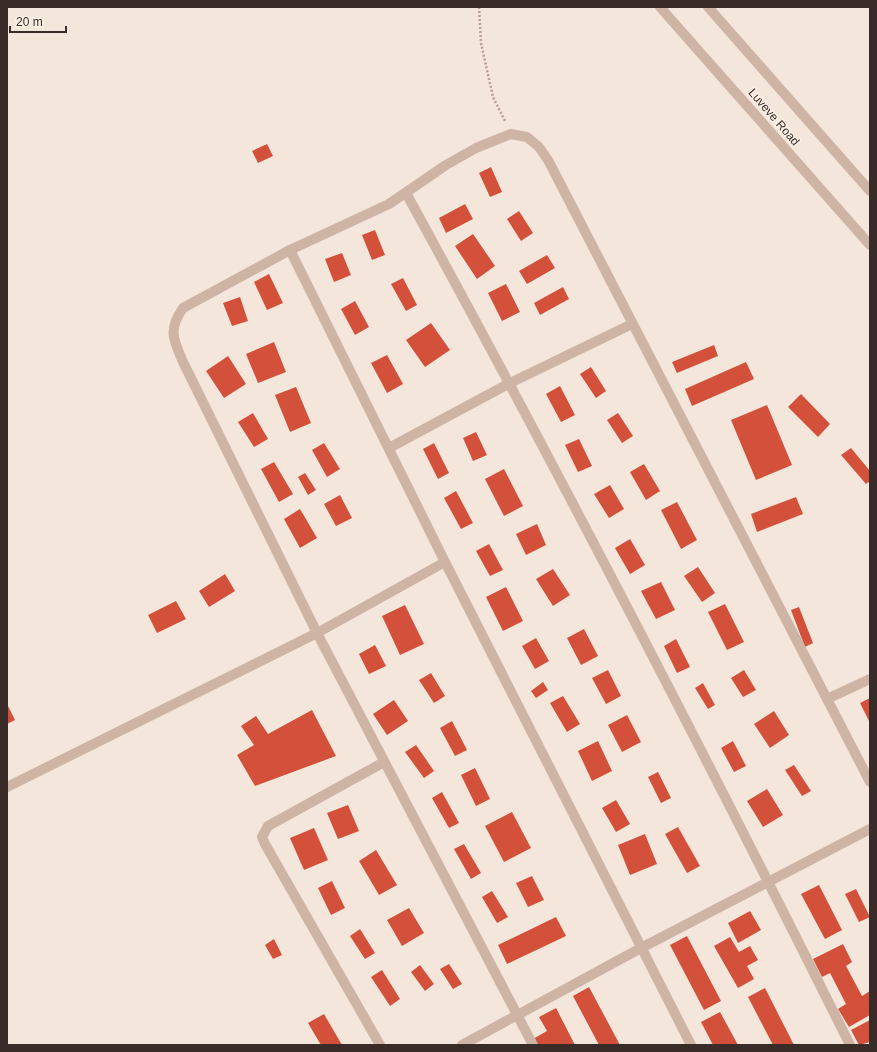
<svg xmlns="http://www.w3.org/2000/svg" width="877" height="1052" viewBox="0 0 877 1052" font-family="Helvetica,sans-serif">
	<rect width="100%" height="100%" fill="#f5e6db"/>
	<g fill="#d3513b">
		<polygon points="267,144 273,156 258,163 252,151"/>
		<polygon points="491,167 502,192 490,197 479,173"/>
		<polygon points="465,204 473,219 446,233 439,218"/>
		<polygon points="519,211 533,233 521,241 507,219"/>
		<polygon points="375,230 385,255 372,260 362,235"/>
		<polygon points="473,234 495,266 477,279 455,246"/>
		<polygon points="342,253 351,275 334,282 325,259"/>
		<polygon points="547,255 555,268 527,284 519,271"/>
		<polygon points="269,274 283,303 267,310 254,282"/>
		<polygon points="403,278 417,305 406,311 391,284"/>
		<polygon points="506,284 520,312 502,321 488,293"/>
		<polygon points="563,287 569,299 540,315 534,303"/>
		<polygon points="240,297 248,321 232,326 223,303"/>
		<polygon points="355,301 369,327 355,335 341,309"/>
		<polygon points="431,323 450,350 425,367 406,340"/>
		<polygon points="274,342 286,372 258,383 246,354"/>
		<polygon points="714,345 718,356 677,373 672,362"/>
		<polygon points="387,355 403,384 387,393 371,363"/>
		<polygon points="228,356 246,384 224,398 206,371"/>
		<polygon points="746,362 754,379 692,406 685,389"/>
		<polygon points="591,367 606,391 596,398 580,374"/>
		<polygon points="560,386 575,415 561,422 546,394"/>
		<polygon points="296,387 311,423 290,432 275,395"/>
		<polygon points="801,394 830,424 818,437 788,407"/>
		<polygon points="767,405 792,465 756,480 731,420"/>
		<polygon points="253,413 268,439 254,447 238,422"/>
		<polygon points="618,413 633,436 622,443 607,420"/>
		<polygon points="476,432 487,455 473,461 463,438"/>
		<polygon points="579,439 592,466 578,472 565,445"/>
		<polygon points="324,443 340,469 327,477 312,450"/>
		<polygon points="434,443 449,473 438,479 423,449"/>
		<polygon points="851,448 870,471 870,481 866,484 841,455"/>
		<polygon points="274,462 293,494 279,502 261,469"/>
		<polygon points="644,464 660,491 646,500 630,472"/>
		<polygon points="504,469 523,506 504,516 485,479"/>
		<polygon points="305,473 316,490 308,495 298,477"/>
		<polygon points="610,485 624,509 609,518 594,494"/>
		<polygon points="456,491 473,523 461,529 444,498"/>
		<polygon points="340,495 352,518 336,526 324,504"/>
		<polygon points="796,497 803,514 757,532 751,514"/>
		<polygon points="677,502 697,540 681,549 661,510"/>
		<polygon points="300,509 317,538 300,548 284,519"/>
		<polygon points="537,524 546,545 526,555 516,534"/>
		<polygon points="630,539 645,565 630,574 615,548"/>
		<polygon points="489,544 503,570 490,576 476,551"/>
		<polygon points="698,567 715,593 702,602 684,576"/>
		<polygon points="553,569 570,595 553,606 536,579"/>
		<polygon points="225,574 235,591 209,607 199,591"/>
		<polygon points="661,582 675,610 656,619 641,591"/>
		<polygon points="506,587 523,621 503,631 486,597"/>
		<polygon points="176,601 186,619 157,633 148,615"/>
		<polygon points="725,604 744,642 727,650 708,612"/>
		<polygon points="405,605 424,644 400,655 382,616"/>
		<polygon points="799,607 813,643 805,647 791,610"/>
		<polygon points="584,629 598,656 581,665 567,638"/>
		<polygon points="536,638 549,661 535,669 522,646"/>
		<polygon points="676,639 690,667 677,673 664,646"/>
		<polygon points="375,645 386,666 369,674 359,654"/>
		<polygon points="608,670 621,696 606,704 592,678"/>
		<polygon points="744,670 756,690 743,697 731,678"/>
		<polygon points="431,673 445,696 434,703 419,680"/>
		<polygon points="543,682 548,690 536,698 531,691"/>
		<polygon points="703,683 715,705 708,709 695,688"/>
		<polygon points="563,696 580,724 567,732 550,703"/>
		<polygon points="870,698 870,723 860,703"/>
		<polygon points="394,700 408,721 387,735 373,714"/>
		<polygon points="7,704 15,720 7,724"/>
		<polygon points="312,710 336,756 255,786 237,755 254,745 241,726 256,716 268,734"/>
		<polygon points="774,711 789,735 770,748 754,724"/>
		<polygon points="627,715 641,742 622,752 608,725"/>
		<polygon points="452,721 467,750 455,756 440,728"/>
		<polygon points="598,741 612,771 592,781 578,751"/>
		<polygon points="733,741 746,766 734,772 721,748"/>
		<polygon points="416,745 434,771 424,778 405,752"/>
		<polygon points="794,765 811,791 802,796 785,770"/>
		<polygon points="475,768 490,799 476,806 461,775"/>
		<polygon points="658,772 671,798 661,803 648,777"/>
		<polygon points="767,789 783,815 763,827 747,801"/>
		<polygon points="442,792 459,823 449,828 432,798"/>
		<polygon points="616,800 630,824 616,832 602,808"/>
		<polygon points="348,805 359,831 338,839 327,813"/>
		<polygon points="512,812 531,848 504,862 485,826"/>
		<polygon points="678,827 700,866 687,873 665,834"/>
		<polygon points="314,828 328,860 304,870 290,838"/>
		<polygon points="645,834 657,864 630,875 618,845"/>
		<polygon points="464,844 481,873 471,879 454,849"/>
		<polygon points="376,850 397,885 379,895 359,861"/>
		<polygon points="532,876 544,900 528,907 516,883"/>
		<polygon points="332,881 345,908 331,915 318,888"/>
		<polygon points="819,885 842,930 825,939 801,894"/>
		<polygon points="856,889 870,917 859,922 845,894"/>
		<polygon points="492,891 508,917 497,923 482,897"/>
		<polygon points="409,908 424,933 402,946 387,920"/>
		<polygon points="750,911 761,930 738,943 728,923"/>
		<polygon points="556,917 566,936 507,964 498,945"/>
		<polygon points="360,929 375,953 365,959 350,936"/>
		<polygon points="687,936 721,1001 704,1010 670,945"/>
		<polygon points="730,937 739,952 750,946 758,960 747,966 754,979 738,988 714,946"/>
		<polygon points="274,939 282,955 273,959 265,945"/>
		<polygon points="843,944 852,962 846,966 862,996 870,991 870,1015 849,1027 838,1009 846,1004 830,973 822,977 813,959"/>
		<polygon points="449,964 462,984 453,989 440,969"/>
		<polygon points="420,965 434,984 425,991 411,972"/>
		<polygon points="382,970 400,999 390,1006 371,977"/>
		<polygon points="589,987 620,1045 599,1045 573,996"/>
		<polygon points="765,988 794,1045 773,1045 748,997"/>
		<polygon points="556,1008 575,1045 536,1045 533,1039 547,1031 539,1017"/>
		<polygon points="720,1012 738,1045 713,1045 701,1022"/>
		<polygon points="324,1014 342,1045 321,1045 308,1023"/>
		<polygon points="870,1020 870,1042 859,1045 851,1030"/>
	</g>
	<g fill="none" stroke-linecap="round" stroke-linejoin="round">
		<polyline stroke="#ba9e8f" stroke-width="2.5" stroke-dasharray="2 2" stroke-linecap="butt" points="479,7 481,43 493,97 505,121"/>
		<g stroke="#ceb4a5" stroke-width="10">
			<polyline points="660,7 870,245"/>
			<polyline points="708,7 870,191"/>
			<path d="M406,193c154,281 301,565 444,852"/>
			<polyline points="290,250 445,562 691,1045"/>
			<polyline points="389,448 510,383 632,324"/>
			<polyline points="827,699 870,679"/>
			<polyline points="7,787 317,633 445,562"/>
			<polyline points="380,1045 265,844 262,837 268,826 384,762"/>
			<polyline points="462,1045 641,948 870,829"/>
			<path d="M533,1045l-216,-412 -133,-269c-10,-23 -17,-33 -1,-56l107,-58 99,-46 57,-39 30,-17 35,-14 16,3 12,10 9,13 322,622"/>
		</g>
	</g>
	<g text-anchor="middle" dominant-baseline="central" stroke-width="3" stroke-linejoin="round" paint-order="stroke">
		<g font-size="12" fill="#392b27" stroke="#fcf1e8">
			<text transform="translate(774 117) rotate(49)">Luveve Road</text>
		</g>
	</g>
	<rect width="877" height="1052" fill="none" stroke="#392b27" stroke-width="16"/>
	<path d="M10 26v6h56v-6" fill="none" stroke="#392b27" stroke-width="2"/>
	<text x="16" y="26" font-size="12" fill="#392b27" stroke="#fcf1e8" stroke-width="3" paint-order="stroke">20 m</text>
</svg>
